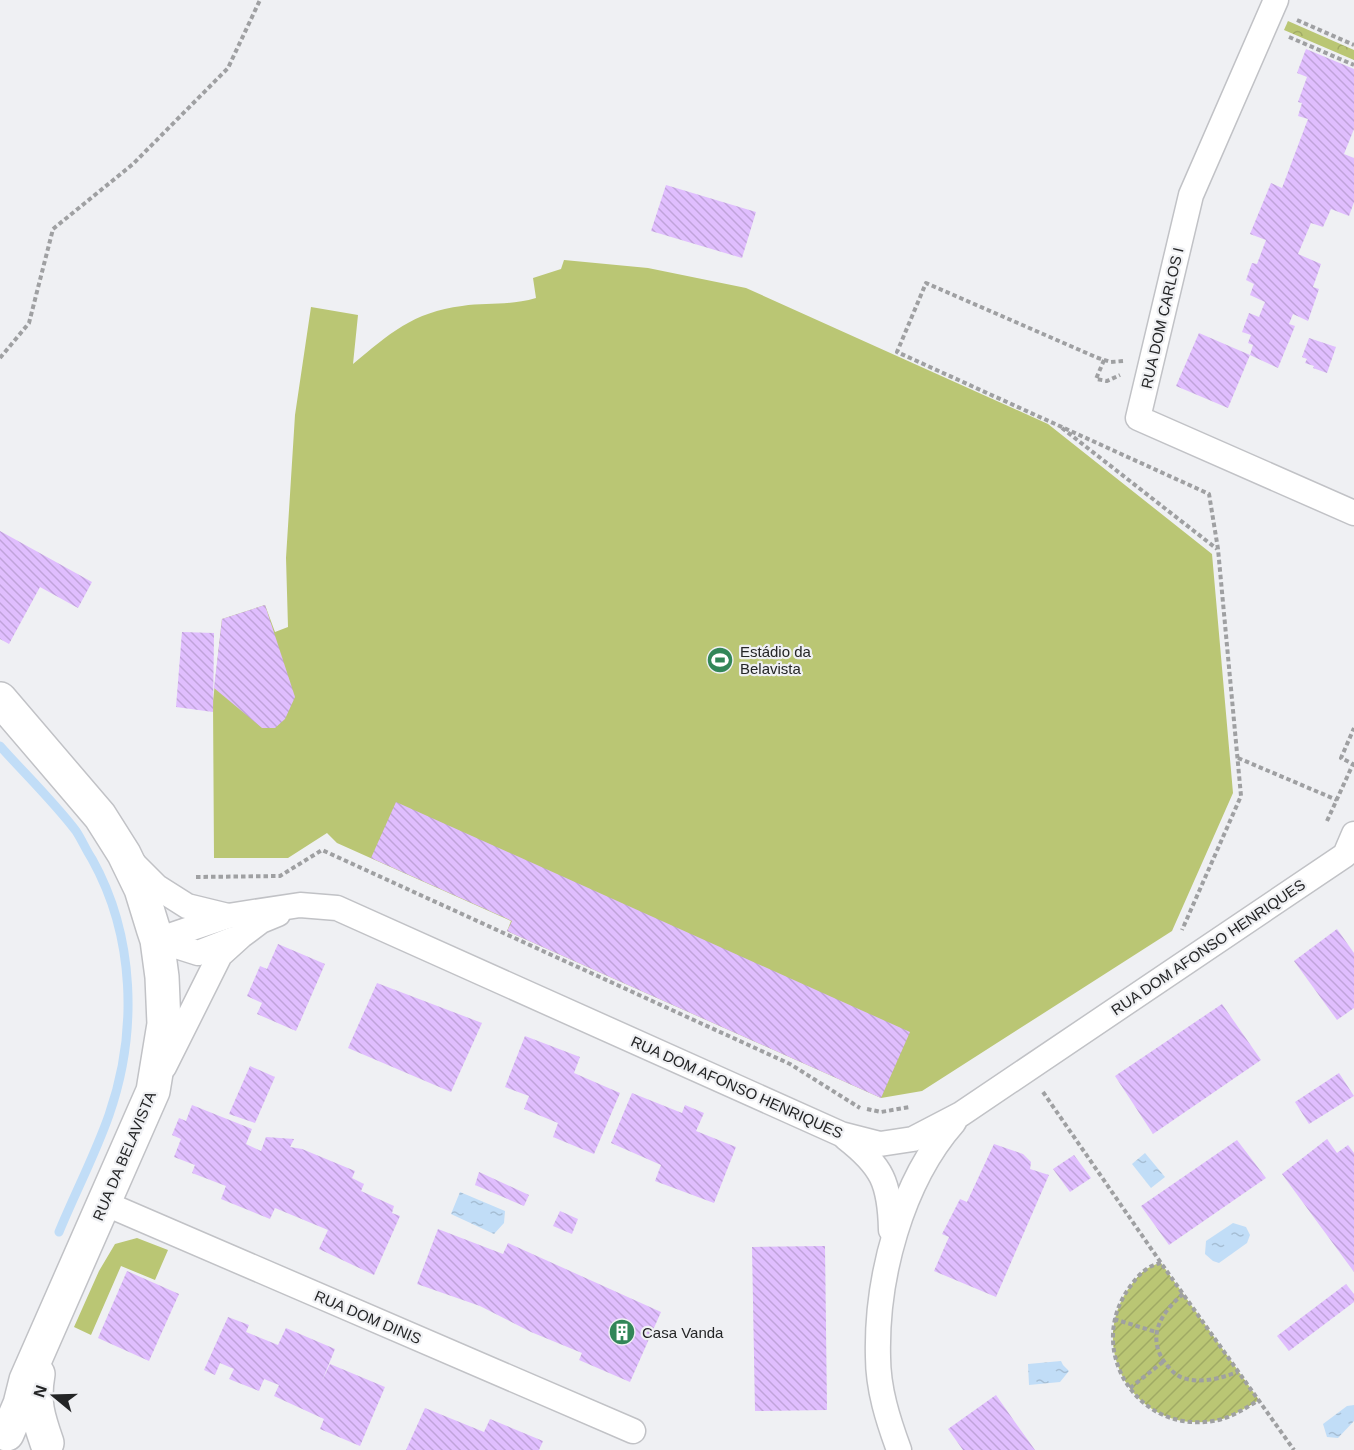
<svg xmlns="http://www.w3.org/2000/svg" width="1354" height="1450" viewBox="0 0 1354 1450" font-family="Helvetica,sans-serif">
	<defs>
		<pattern id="park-crowns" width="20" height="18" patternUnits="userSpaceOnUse" patternTransform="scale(1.5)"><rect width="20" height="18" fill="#bac674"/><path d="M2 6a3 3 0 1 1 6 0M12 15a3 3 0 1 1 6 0" fill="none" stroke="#a0aa64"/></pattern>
		<pattern id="garden-furrows" width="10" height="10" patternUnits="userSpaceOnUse" patternTransform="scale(1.5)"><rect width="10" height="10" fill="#bac674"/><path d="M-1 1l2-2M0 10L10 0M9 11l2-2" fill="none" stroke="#a0aa64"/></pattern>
		<pattern id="water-ripples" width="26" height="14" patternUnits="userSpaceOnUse" patternTransform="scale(1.5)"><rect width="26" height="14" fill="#c1ddf7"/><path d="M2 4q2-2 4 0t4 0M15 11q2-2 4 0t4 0" fill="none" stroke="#a6bed4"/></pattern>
		<pattern id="building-back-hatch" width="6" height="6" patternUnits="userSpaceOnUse" patternTransform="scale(1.5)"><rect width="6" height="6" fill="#e0befe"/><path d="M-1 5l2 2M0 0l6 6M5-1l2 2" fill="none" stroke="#c0a3da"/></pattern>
	</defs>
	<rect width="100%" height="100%" fill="#eff0f3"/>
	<g fill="#bac674">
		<path d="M564,260l84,8 98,20 302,136 164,130 21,239 -61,138 -250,160 -41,7 -374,-167 4,-10 -174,-78 -10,-10 -39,25h-74l-1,-157 9,-82 43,-14 10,27 13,-5 -2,-69 9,-143 16,-108 47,8 -5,49c36,-30 60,-52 109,-58 26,-4 47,0 74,-8l-3,-20 28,-9z"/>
		<polygon points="137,1238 168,1250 155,1280 121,1266 91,1335 74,1327 99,1271 115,1244"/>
	</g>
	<polygon fill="url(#park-crowns)" points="1288,21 1354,50 1354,60 1284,30"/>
	<path fill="url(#garden-furrows)" d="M1161,1263l98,137c-15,9 -30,19 -46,21 -78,13 -130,-75 -81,-137 7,-10 17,-19 29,-21z"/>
	<g fill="url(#water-ripples)">
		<polygon points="1145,1153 1165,1177 1151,1188 1132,1164"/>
		<polygon points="460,1192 505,1211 504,1223 494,1234 451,1214"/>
		<polygon points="1233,1223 1246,1227 1250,1235 1247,1243 1219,1263 1213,1261 1205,1254 1206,1241"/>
		<polygon points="1061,1361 1063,1365 1069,1371 1060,1382 1029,1385 1028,1364"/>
		<polygon points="1354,1405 1354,1421 1338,1438 1327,1437 1323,1424 1347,1406"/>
	</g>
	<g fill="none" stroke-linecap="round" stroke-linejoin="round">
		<path stroke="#c1ddf7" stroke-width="9" d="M0,746c25,28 53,55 76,85 6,9 10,19 16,28 43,77 46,173 17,256 -14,40 -34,78 -50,117"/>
	</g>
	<g fill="url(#building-back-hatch)">
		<polygon points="1306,49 1354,69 1354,129 1344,154 1354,158 1354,202 1349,216 1331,209 1323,227 1311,223 1298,254 1321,264 1313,287 1319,289 1308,321 1293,314 1289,324 1295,326 1278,368 1250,355 1253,345 1248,343 1251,335 1242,332 1249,313 1259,317 1265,302 1250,295 1254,284 1246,280 1252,263 1257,264 1266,240 1250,234 1271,183 1282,188 1308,119 1298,116 1302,103 1298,102 1307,77 1297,73"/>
		<polygon points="666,185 756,212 742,258 651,231"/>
		<polygon points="1199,333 1250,355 1228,408 1176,386"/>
		<polygon points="1309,338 1336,347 1327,373 1313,368 1314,366 1305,363 1307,359 1302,357"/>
		<polygon points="0,531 92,582 78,608 40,587 9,644 0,639"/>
		<polygon points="265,605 295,697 285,719 275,728 262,728 214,688 222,619"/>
		<polygon points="182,632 214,633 213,712 176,707"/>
		<polygon points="396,802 910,1032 881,1098 507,931 512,921 371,858"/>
		<polygon points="1337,929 1354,953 1354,1008 1337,1020 1294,961"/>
		<polygon points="278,944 325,964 296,1031 257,1014 262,1003 247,996 260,966 267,969"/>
		<polygon points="377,983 482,1023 451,1092 348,1048"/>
		<polygon points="1222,1004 1261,1060 1153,1134 1115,1076"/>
		<polygon points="525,1036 580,1057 574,1073 620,1093 594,1154 553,1137 558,1123 524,1109 529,1096 505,1087"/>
		<polygon points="250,1066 275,1077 255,1123 229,1114"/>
		<polygon points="1339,1073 1354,1096 1309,1124 1295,1102"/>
		<polygon points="632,1093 682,1113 685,1105 704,1113 696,1131 736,1147 714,1203 655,1181 661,1165 611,1143"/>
		<polygon points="192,1105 252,1129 246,1144 261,1151 266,1137 294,1139 290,1147 302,1149 355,1171 352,1178 364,1184 361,1191 394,1206 392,1213 400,1216 374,1275 319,1249 328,1230 275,1208 270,1219 221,1199 226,1186 192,1173 195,1165 174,1157 181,1139 172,1135 179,1118 186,1121"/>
		<polygon points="1327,1139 1337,1153 1348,1145 1354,1153 1354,1272 1282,1174"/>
		<polygon points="1237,1140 1266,1178 1169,1245 1141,1206"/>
		<polygon points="994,1144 1023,1154 1031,1162 1030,1169 1049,1175 996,1297 934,1271 949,1237 942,1234 960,1199 967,1202"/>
		<polygon points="1074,1155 1091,1178 1070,1192 1053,1169"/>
		<polygon points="479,1172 529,1195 524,1206 475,1185"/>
		<polygon points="560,1211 578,1219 572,1234 553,1226"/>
		<polygon points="438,1229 503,1254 508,1243 661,1312 630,1382 579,1360 582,1353 531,1332 480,1306 417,1284"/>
		<polygon points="825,1246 827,1410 755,1411 752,1247"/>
		<polygon points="127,1271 179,1294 149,1361 98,1338"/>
		<polygon points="1346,1284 1354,1294 1354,1302 1289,1351 1277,1336"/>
		<polygon points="228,1317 249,1325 246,1332 278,1345 286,1328 335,1349 322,1381 330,1364 385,1387 360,1446 320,1429 324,1419 274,1396 279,1385 264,1379 259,1391 229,1379 234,1369 220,1363 215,1375 204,1370"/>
		<polygon points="996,1395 1017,1425 1035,1450 963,1450 948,1429"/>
		<polygon points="425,1408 484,1432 490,1419 543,1441 539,1450 406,1450"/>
	</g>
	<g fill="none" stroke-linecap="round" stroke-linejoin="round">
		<defs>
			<g id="street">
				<polyline points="1276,0 1191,195 1138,418 1354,513"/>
				<polyline points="135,865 157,887 187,906 228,916"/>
				<polyline points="157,940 228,916 300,905 337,908 841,1134 880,1144 913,1139 961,1114 1345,855 1354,834"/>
				<polyline points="157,940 198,953 234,939"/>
				<polyline points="164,1067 220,955 241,936 261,921 278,914"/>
				<path d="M846,1138c36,28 44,45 45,92"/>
				<polyline points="104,1203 633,1431"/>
				<path d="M899,1450c-11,-30 -21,-61 -21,-93 -2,-79 23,-175 76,-235"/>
			</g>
			<g id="secondary">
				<polyline points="0,699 100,816 124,854 141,889 153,928 157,940 162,977 164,1024 153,1091 26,1380 20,1404 7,1434"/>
				<path d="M38,1374c-5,28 0,43 9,69"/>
			</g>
		</defs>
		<use href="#street" stroke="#c1c2c6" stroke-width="27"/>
		<use href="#secondary" stroke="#c1c2c6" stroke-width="36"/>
		<g stroke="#9fa0a2" stroke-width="4" stroke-dasharray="4.5 3" stroke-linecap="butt">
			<polyline points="1297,20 1354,45"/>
			<polyline points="1289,37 1354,65"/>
			<polyline points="0,358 29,323 53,229 133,164 228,68 260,0"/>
			<polyline points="1104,360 1096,379 1107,381 1120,375"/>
			<polyline points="1123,361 1111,362 1098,358 926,283 897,352 1209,494 1218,549 1241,796 1182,930"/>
			<polyline points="1062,428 1217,549"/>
			<polyline points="1238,758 1337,800"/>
			<polyline points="1327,821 1353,764 1341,758 1354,728"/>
			<polyline points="196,877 280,876 322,850 790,1064 860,1108"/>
			<polyline points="1043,1092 1161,1263 1294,1450"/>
			<polyline points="867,1109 881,1112 910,1107"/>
			<path d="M1161,1263c-12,2 -22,11 -29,21 -49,62 3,150 81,137 16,-2 31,-12 46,-21"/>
			<path d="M1183,1294c-22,19 -37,42 -18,69 5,6 10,12 18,15 18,6 38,0 55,-6"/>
			<polyline points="1114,1319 1156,1332"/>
			<polyline points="1130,1388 1164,1361"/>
		</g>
		<use href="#street" stroke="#fff" stroke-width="24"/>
		<use href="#secondary" stroke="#fff" stroke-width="33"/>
	</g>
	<defs>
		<symbol id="stadium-disc" viewBox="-11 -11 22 22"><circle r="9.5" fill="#328658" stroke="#eff0f3"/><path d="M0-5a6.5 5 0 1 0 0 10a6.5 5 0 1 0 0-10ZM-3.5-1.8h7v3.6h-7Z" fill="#fff"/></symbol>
		<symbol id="building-disc" viewBox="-11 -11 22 22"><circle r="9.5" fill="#328658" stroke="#eff0f3"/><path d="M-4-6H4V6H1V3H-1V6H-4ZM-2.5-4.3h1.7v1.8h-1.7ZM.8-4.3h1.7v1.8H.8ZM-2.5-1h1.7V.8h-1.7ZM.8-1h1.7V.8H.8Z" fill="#fff"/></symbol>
	</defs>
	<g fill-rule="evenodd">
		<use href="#stadium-disc" x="705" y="645" width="30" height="30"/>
		<use href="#building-disc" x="607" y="1317" width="30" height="30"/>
	</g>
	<g text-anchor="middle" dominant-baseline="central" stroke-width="4.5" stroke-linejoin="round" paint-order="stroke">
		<g font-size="15" fill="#242526" stroke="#eff0f3">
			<text transform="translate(1162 318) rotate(-77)">RUA DOM CARLOS I</text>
			<text transform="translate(1208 947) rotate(-34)">RUA DOM AFONSO HENRIQUES</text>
			<text transform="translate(737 1087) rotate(24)">RUA DOM AFONSO HENRIQUES</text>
			<text transform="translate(124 1156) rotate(-67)">RUA DA BELAVISTA</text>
			<text transform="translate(368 1317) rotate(23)">RUA DOM DINIS</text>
		</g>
		<g font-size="15" fill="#242526" stroke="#eff0f3" text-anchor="start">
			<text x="740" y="651">Estádio da<tspan x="740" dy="17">Belavista</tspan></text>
			<text x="642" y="1332">Casa Vanda</text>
		</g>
	</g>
	<g transform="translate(54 1396) rotate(289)" stroke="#eff0f3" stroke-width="4.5" paint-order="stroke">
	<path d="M0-4.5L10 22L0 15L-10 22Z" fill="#242526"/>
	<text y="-9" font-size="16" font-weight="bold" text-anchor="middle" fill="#242526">N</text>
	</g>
</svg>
